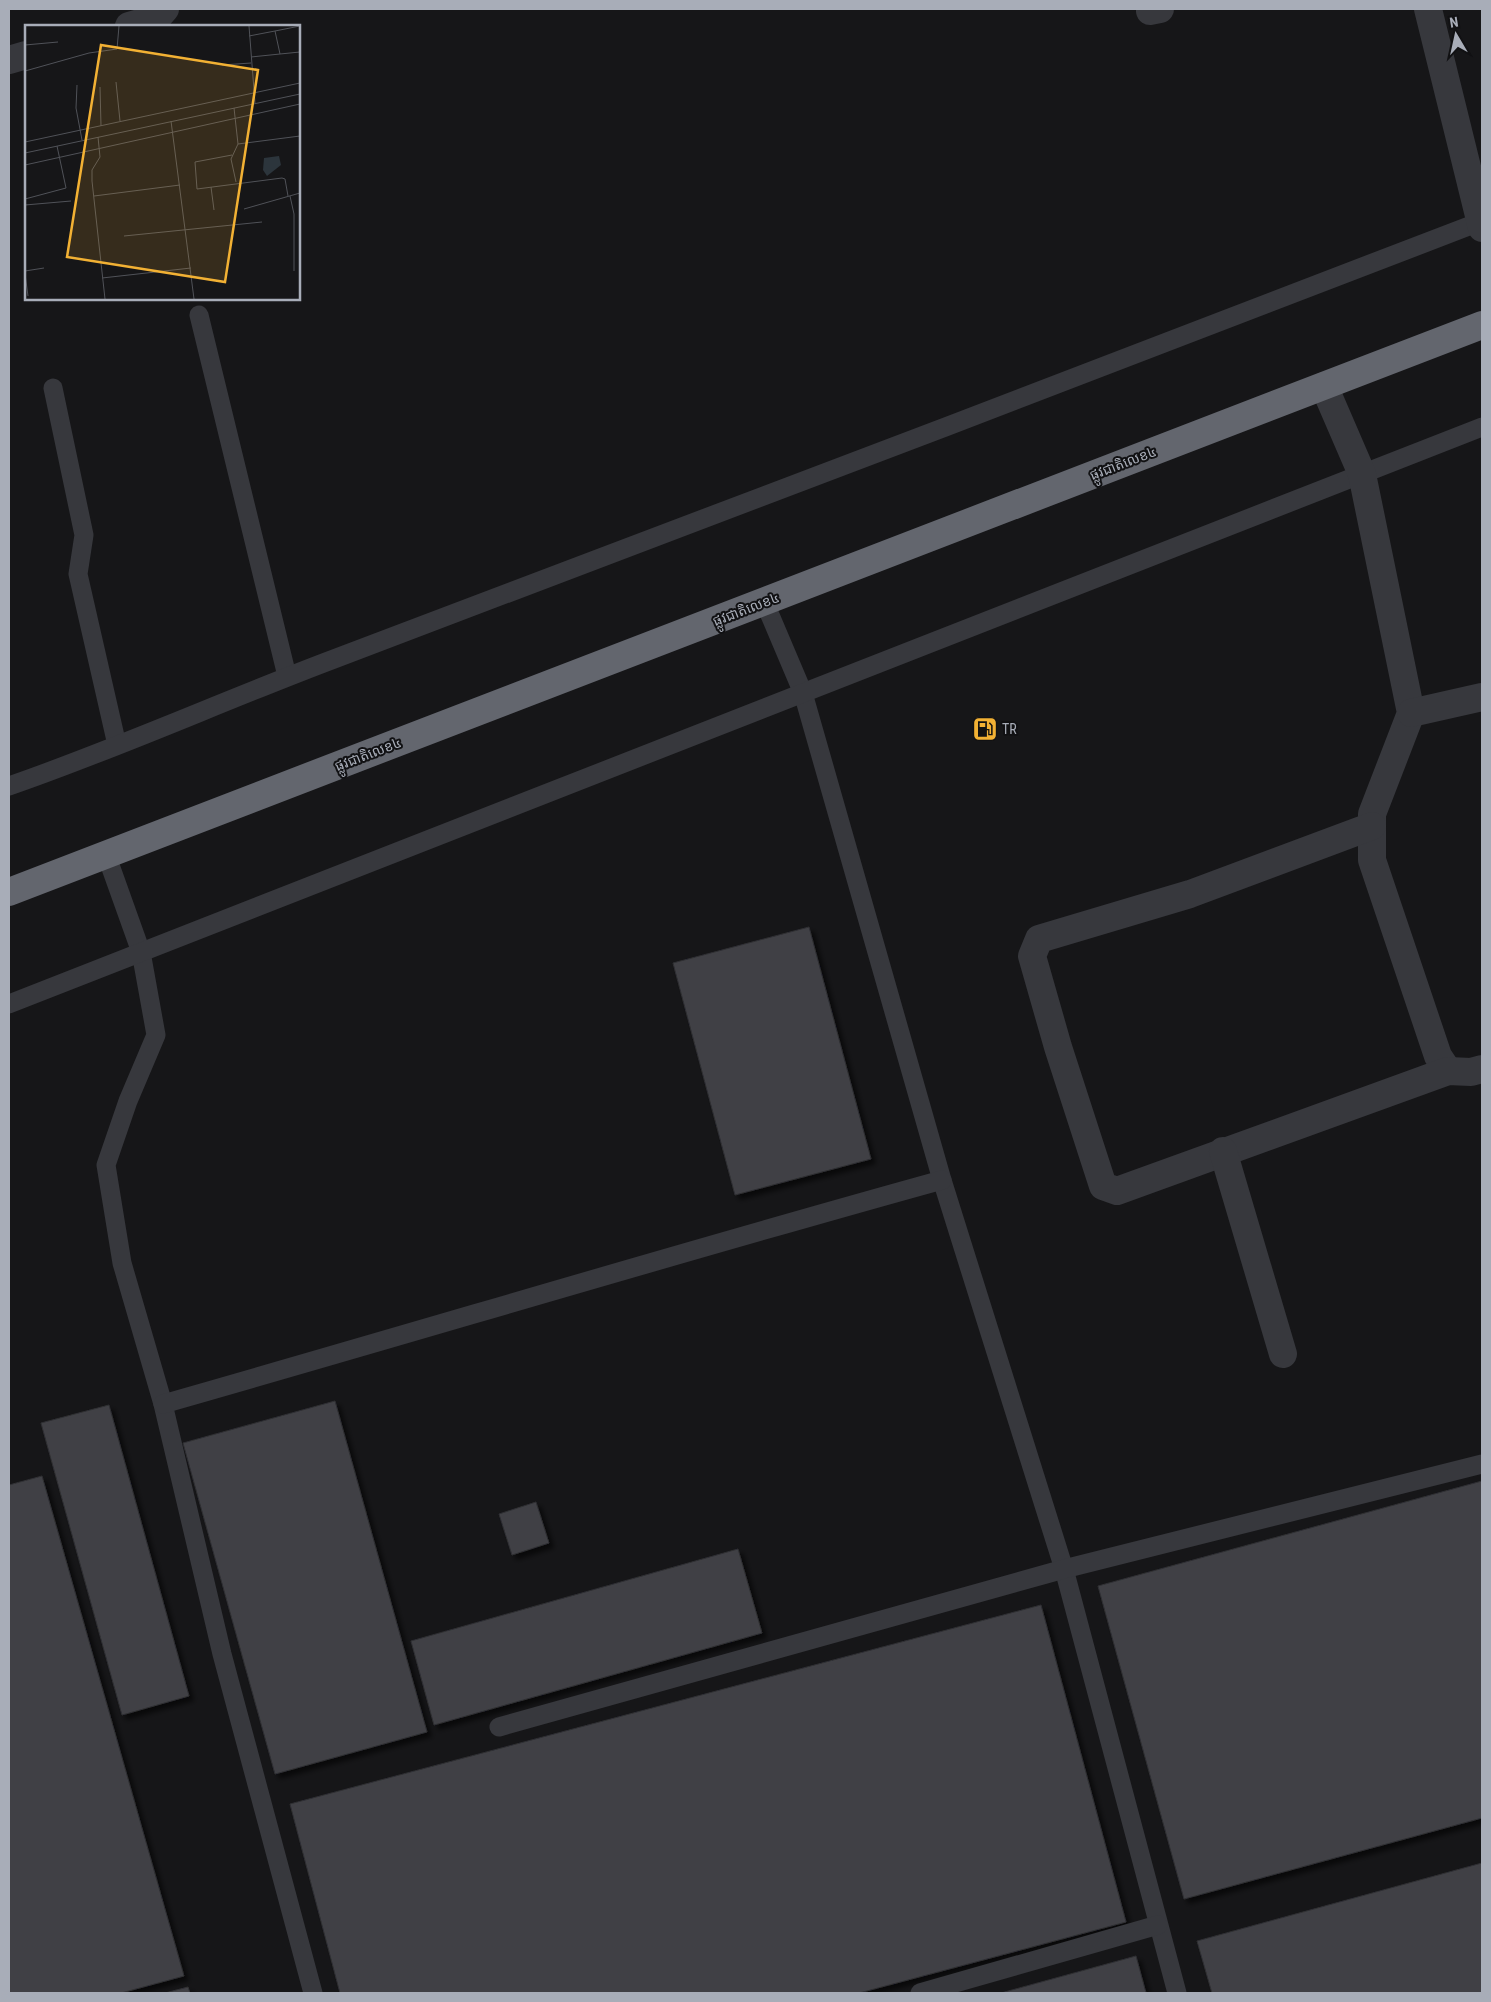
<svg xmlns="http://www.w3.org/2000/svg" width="1491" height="2002" viewBox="0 0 1491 2002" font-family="'Roboto Condensed','Noto Sans Khmer',sans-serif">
	<defs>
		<filter id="shadow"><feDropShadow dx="4.5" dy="4.5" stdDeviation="2.5" flood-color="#0009"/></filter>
	</defs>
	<rect width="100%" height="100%" fill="#161618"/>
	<g fill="#404145" stroke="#303034" filter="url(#shadow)">
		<polygon points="809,927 871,1159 735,1195 673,963"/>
		<polygon points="335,1401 427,1732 275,1774 183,1443"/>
		<polygon points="109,1405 189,1696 122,1715 41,1423"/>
		<polygon points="42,1476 184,1976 121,1993 9,1993 9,1485"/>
		<polygon points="1482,1481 1482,1818 1184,1899 1098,1586"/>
		<polygon points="536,1502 549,1543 512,1555 499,1514"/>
		<polygon points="738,1549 762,1633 434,1725 411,1641"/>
		<polygon points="1041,1605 1126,1922 859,1993 340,1993 290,1804"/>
		<polygon points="1482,1863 1482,1993 1212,1993 1197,1941"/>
		<polygon points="1136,1956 1146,1993 1001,1993"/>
		<polygon points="188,1987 190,1993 165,1993"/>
	</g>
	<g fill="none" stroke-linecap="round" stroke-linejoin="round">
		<g stroke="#37383d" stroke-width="19">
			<polyline points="199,315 287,676"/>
			<polyline points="53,388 84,535 78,574 117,745"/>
			<polyline points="764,601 803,693 942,1180 1064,1569 1177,1993"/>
			<path d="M9,786c110,-38 216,-86 325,-127 383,-144 766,-291 1148,-438"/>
			<polyline points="106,854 141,952 156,1035 128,1101 106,1165 122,1263 163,1404 222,1654 313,1993"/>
			<polyline points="9,1004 1482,427"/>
			<path d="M163,1404c260,-74 518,-152 779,-224"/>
			<polyline points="499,1727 1064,1569 1482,1464"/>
			<polyline points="920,1993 1158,1925"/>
		</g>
		<g stroke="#37383d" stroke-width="28">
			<polyline points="1428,9 1482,228"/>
			<polyline points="1150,11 1160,9"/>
			<polyline points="129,26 157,18 165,9"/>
			<polyline points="9,60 26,55"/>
			<polyline points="1324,386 1362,474 1411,713 1372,814 1372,860 1438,1056 1448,1071"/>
			<polyline points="1411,713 1482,697"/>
			<polyline points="1372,826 1190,894 1039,939 1032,956 1058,1047 1103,1186 1117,1191 1448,1071 1471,1072 1482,1069"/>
			<polyline points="1223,1151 1283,1354"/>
		</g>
		<polyline stroke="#63666e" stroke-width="28" points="9,892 1482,325"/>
	</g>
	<defs>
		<symbol id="fuel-square" viewBox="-11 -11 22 22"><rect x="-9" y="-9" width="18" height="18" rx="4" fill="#f2b134" stroke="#111113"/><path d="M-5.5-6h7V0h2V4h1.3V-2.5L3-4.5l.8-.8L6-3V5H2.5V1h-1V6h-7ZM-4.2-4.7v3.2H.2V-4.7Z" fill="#111"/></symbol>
	</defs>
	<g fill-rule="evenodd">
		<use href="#fuel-square" x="971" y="715" width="28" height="28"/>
	</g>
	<g text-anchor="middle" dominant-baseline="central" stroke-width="4" stroke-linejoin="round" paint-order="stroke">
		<g font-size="14" fill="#a8adb8" stroke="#111113">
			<text transform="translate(1123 463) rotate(-21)">ផ្លូវជាតិលេខ៤</text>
			<text transform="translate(746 609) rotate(-21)">ផ្លូវជាតិលេខ៤</text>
			<text transform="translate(368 754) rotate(-21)">ផ្លូវជាតិលេខ៤</text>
		</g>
		<g font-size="14" fill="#a8adb8" stroke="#111113" text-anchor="start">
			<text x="1002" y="729">TR</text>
		</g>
	</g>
	<g transform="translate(25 25)">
		<rect width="275" height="275" fill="#161618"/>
		<path d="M254,131l2,9 -14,11 -4,-6 1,-12z" fill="#2c353c"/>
		<path fill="none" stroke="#505258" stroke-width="1" d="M224,1l6,77M275,1l-25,5 5,23 20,-2M224,11l26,-5M0,20l33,-3M226,32l29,-3M197,40l29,-2M0,46l64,-18 28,-4 2,-23M91,57l4,39M52,60l-1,23 6,32M75,62l1,39M209,83l4,36 -7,15 5,23M146,96l23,178M73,112l2,20 -8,13v11l13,118M0,117l275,-59M213,119l62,-8M0,128l275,-59M207,130l-37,7 2,27 85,-11 3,1 3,17M0,140l275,-61M186,162l3,23M69,171l86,-11M265,171l4,18v57M0,174l41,-11 -9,-42M0,180l46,-4M219,184l56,-16M99,211l138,-14M0,246l19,-3M0,249l3,22M77,253l89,-10"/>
		<path fill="#f2b134" fill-opacity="0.15" stroke="#f2b134" stroke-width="2.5" d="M76,20l157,25 -33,212 -158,-25z"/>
		<rect width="275" height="275" fill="none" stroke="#a8adb8" stroke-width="2.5"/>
	</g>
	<rect width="1491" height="2002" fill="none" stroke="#a8adb8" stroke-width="20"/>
	<g transform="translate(1456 35) rotate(351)" stroke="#111113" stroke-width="4" paint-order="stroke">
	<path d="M0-4L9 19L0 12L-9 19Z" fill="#a8adb8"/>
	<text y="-8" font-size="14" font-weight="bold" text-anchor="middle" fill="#a8adb8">N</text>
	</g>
</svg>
